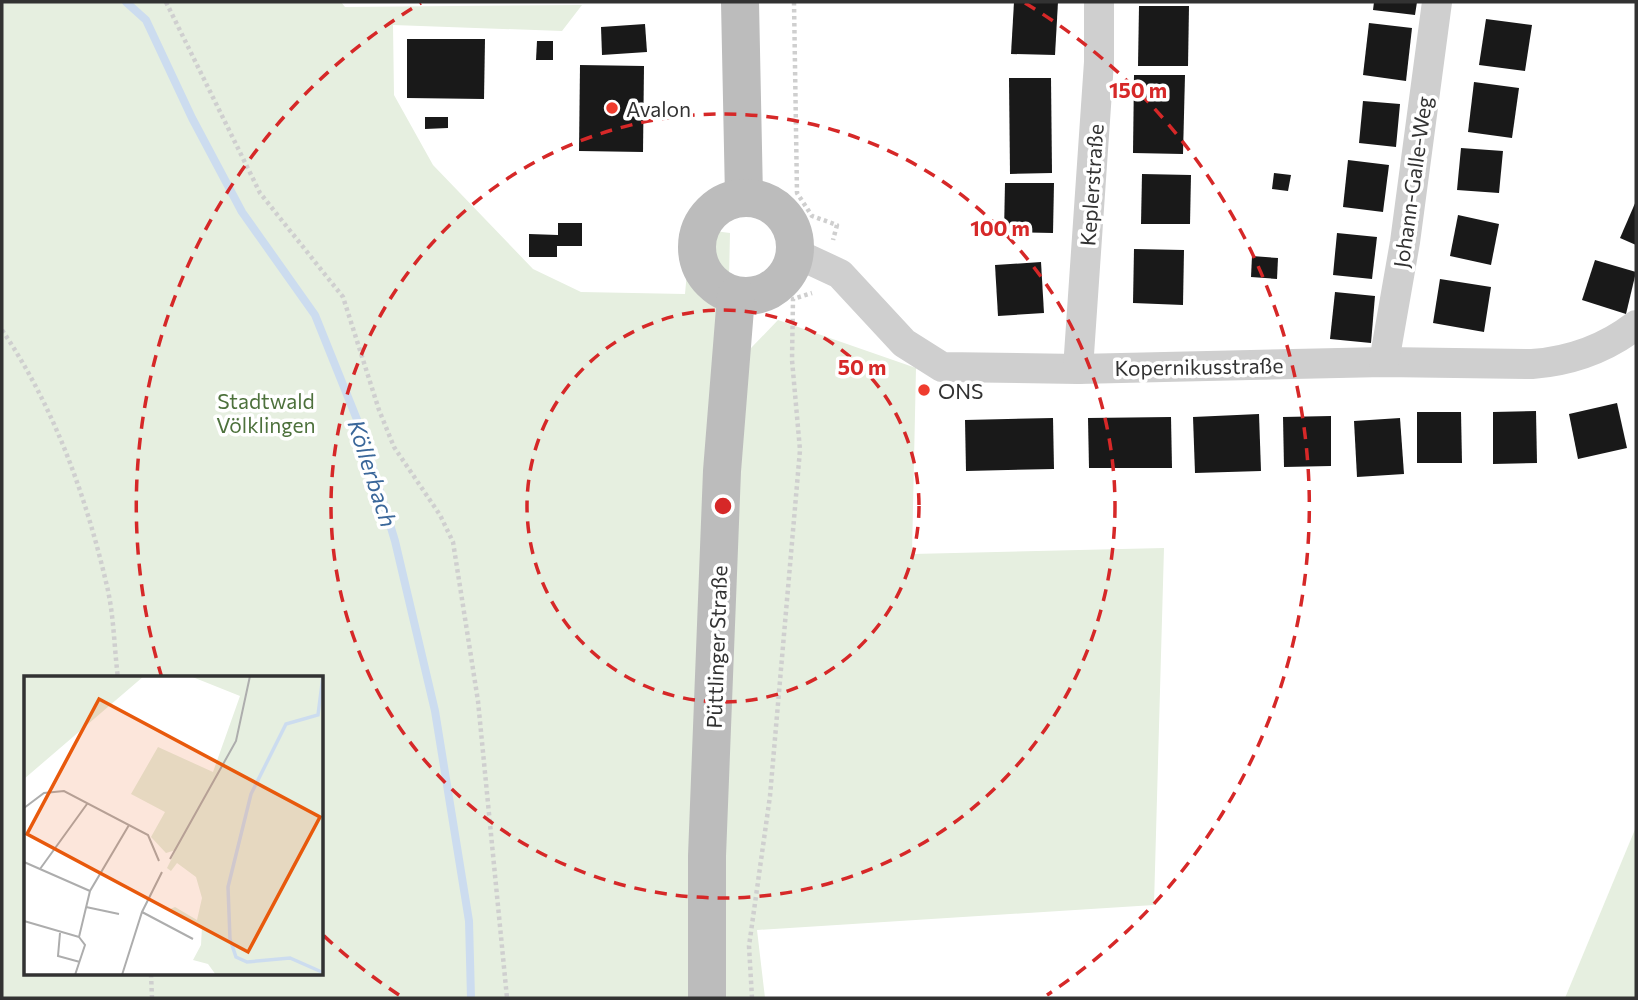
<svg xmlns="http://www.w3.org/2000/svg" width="1638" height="1000" viewBox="0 0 1638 1000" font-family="Commissioner,sans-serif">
	<rect width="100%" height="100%" fill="#fff"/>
	<g fill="#e6efe0" fill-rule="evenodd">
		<path d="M2,2h339l4,5 237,-2 -20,26 -169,-6 1,70 39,70 100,104 48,23 104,2 6,-66 39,5 -3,140 51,-53 138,48 -4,186 252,-6 -10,357 -397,25 8,68h-763zM26,678h296v296h-296z"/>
		<polygon points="1636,827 1636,998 1565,998"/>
	</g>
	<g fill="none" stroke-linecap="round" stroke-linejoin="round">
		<polyline stroke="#ccdcef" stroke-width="8" points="126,2 146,20 192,118 242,212 315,315 362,432 395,541 435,711 469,921 471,998"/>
	</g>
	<g fill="#191919">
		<polygon points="1014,2 1058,2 1055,55 1011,54"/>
		<polygon points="1374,2 1417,2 1415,15 1373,10"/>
		<polygon points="1139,6 1189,6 1188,66 1138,66"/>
		<polygon points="1486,19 1532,25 1525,71 1479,65"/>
		<polygon points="1369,23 1412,28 1406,81 1363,75"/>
		<polygon points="645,24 647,52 602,55 601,27"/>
		<polygon points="407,39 485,39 484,99 407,98"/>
		<polygon points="537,41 553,41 553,60 536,60"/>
		<polygon points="580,65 644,66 643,152 579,151"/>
		<polygon points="1134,75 1185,75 1183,154 1133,153"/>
		<polygon points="1009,78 1051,78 1052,173 1010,174"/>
		<polygon points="1474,82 1519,88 1512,138 1468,132"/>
		<polygon points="1363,101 1400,104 1396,147 1359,143"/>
		<polygon points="425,117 448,117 448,128 425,129"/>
		<polygon points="1461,148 1503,151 1499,193 1457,190"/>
		<polygon points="1348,160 1389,165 1383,212 1343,207"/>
		<polygon points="1274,173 1291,175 1288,191 1272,189"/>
		<polygon points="1142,174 1191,175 1190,224 1141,224"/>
		<polygon points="1005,183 1054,183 1053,233 1004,232"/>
		<polygon points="1636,201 1636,245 1620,238"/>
		<polygon points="1458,215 1499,224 1491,265 1450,256"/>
		<polygon points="558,223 582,223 582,246 557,246 557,257 529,257 529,234 558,235"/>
		<polygon points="1337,233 1377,237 1372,279 1333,275"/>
		<polygon points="1134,249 1184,250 1183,305 1133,303"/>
		<polygon points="1252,256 1278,258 1277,279 1251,277"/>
		<polygon points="1595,260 1636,272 1626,314 1582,300"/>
		<polygon points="1041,262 1044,313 998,316 995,265"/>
		<polygon points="1440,279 1491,287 1484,332 1433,323"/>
		<polygon points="1335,292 1375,296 1371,343 1330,339"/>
		<rect x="918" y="385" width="12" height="10"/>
		<polygon points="1617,403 1627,448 1578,459 1569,414"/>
		<polygon points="1536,411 1537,463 1493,464 1493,412"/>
		<polygon points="1417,412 1461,412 1462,463 1417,463"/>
		<polygon points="1259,414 1261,471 1195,473 1193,417"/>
		<polygon points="1331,416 1331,466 1284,467 1283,417"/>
		<polygon points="1171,417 1172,468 1089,468 1088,418"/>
		<polygon points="1053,418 1054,469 966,471 965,420"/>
		<polygon points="1400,418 1404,474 1357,477 1354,421"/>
	</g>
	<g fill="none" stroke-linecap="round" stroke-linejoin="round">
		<g stroke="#cfcfcf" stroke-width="4.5" stroke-dasharray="3.5 3.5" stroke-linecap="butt">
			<polyline points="166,2 260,193 343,297 379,410 394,447 440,515 453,542 478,701 507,998"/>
			<polyline points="794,2 797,193 812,216 837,225 833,240"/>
			<path d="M2,330c51,75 83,163 104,252 8,31 8,65 12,96"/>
			<polyline points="151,974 152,998"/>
			<polyline points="752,998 749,946 770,796 800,450 792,360 793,299 812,293"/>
		</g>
		<g stroke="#cfcfcf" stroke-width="30">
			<path d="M795,253l45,21 64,69 38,24 136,2 306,-7 148,2c39,-3 73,-15 104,-39"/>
			<polyline points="1384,362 1405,242 1437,2"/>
			<polyline points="1078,369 1099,62 1099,2"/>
		</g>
		<g stroke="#bcbcbc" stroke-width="38">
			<polyline points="740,2 744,197"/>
			<circle cx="746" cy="247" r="49"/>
			<polyline points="707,998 707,856 722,471 736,296"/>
		</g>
	</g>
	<g fill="none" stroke="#d62828" stroke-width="3.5" stroke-dasharray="12 9">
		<circle cx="723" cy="506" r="196"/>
		<circle cx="723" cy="506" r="392"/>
		<path d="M399 995A587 587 0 0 1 323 935M162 678A587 587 0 0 1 421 3M1025 3A587 587 0 0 1 1047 995"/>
	</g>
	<g fill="#ef3c2e" stroke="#fff" stroke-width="2.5">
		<circle cx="612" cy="108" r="7"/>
		<circle cx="924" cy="390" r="7"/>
	</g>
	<g text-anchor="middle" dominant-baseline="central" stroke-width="7" stroke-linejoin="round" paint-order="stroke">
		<g font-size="21" fill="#323232" stroke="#fff" text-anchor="start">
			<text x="626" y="108">Avalon</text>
			<text x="938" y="390">ONS</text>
		</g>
		<g font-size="21" fill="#323232" stroke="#fff">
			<text transform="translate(1412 182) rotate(-82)">Johann-Galle-Weg</text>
			<text transform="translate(1091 185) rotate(-86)">Keplerstraße</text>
			<text transform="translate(1199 366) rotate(-1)">Kopernikusstraße</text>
			<text transform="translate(716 647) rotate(-88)">Püttlinger Straße</text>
		</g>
		<g font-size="21" fill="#4d713c" stroke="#fff">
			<text x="266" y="400">Stadtwald<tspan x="266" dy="24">Völklingen</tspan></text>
		</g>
		<g font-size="23" font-style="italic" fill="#3a679a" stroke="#fff">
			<text transform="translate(373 473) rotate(72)">Köllerbach</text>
		</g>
	</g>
	<g transform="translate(24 676)">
		<rect width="299" height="299" fill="#fff"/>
		<path d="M0,0h120l-120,103zM166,0h133v299h-107l-8,-11 -15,-4 8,-15 1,-19 -32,-17 5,-2 22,13 5,-22 -6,-21 -19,-14 -6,8 -4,-3 9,-18 -10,3 -15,-16 14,-25 -34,-18 27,-47 55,25 27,-76z" fill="#e6efe0"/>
		<path fill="none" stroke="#ccdcef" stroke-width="3.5" d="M299,0l-5,39 -32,9 -35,70 -23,93 2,52 6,18 11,5 43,-4 34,15"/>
		<path fill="none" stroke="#adadad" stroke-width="2" d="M0,132l20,-15 20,-2 84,44 11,26M146,183l66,-118 14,-65M0,186l66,29M16,193l47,-65M62,231l33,7M118,236l51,27M0,245l55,16 11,-46 39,-66M36,257l-2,23 22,6M51,299l10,-30 -6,-8M98,299l20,-63 20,-40"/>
		<path fill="#e8590c" fill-opacity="0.15" stroke="#e8590c" stroke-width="3.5" d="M75,23l221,118 -72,135 -221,-118z"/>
		<rect width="299" height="299" fill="none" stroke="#323232" stroke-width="3.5"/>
	</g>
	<circle cx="723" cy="506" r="10" fill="#d62828" stroke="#fff" stroke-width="3.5"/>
	<g font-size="21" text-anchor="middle" font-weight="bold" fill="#d62828" stroke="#fff" stroke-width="7" stroke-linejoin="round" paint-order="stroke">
		<text x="1138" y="98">150 m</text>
		<text x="1000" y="236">100 m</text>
		<text x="862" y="375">50 m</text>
	</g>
	<rect width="1638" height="1000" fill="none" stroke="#323232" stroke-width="7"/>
</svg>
